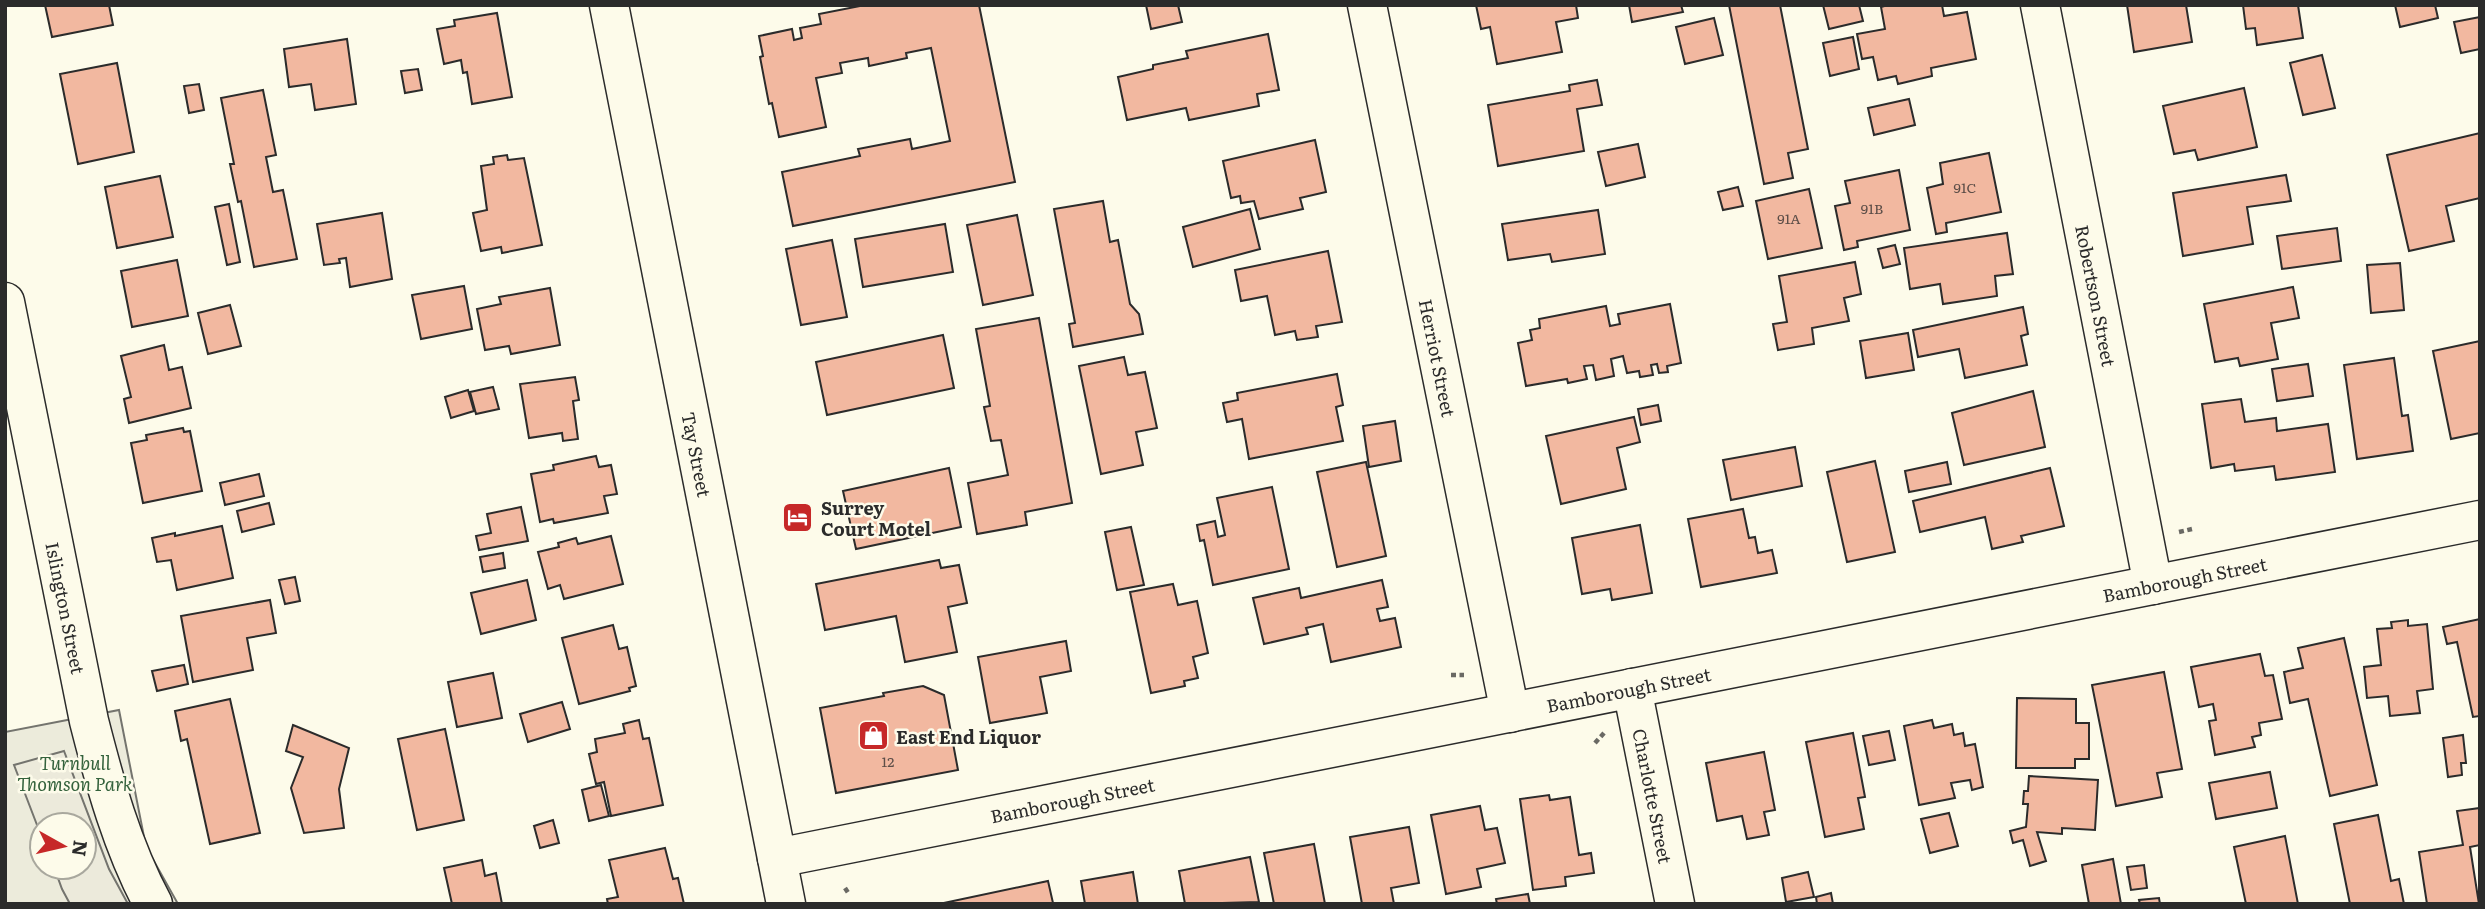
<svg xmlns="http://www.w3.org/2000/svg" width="2485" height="909" viewBox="0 0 2485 909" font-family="Literata,serif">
	<rect width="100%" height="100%" fill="#fdfbea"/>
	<path fill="#ecebdb" stroke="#74746e" stroke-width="2" fill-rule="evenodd" d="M119,710l27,137 32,57h-173v-172zM42,825h42v42h-42z"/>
	<polygon fill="#eceadb" stroke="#74746e" stroke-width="2" points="64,751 109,869 128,904 70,904 62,889 54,867 84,867 84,825 42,825 42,838 14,765"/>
	<g fill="#f2b8a0" stroke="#2b2b2b" stroke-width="2">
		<polygon points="45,5 109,5 113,25 52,37"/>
		<polygon points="865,5 979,5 1015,182 793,226 782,172 860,156 858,149 910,139 912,149 950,141 931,48 906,53 907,58 869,66 868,58 840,63 842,73 816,78 826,127 779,137 772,103 769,104 760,57 763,56 759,36 792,29 794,40 802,38 800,28 821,24 819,14"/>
		<polygon points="1146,5 1178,5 1182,22 1151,29"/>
		<polygon points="1476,5 1576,5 1578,18 1556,22 1562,52 1497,64 1490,27 1481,29"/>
		<polygon points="1629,5 1681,5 1683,12 1632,22"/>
		<polygon points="1729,5 1780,5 1808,149 1788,153 1793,178 1764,184"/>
		<polygon points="1823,5 1859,5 1863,21 1829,29"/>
		<polygon points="1888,5 1942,5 1944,16 1967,12 1976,59 1931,68 1932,76 1898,84 1896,76 1878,80 1873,57 1862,59 1857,34 1885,29 1881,7"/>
		<polygon points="2127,5 2186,5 2192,42 2134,52"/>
		<polygon points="2243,5 2298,5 2303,38 2257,45 2255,28 2246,29"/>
		<polygon points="2395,5 2435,5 2438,18 2400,27"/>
		<polygon points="497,13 512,97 472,104 467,72 463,73 461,60 444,64 437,29 455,26 454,20"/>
		<polygon points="2480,17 2480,49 2461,53 2454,22"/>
		<polygon points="1714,18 1723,55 1685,64 1676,27"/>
		<polygon points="1268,34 1279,90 1257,94 1259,106 1189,120 1186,108 1127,120 1118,77 1153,69 1153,65 1188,58 1186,51"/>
		<polygon points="1853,37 1859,69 1830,76 1823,43"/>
		<polygon points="347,39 356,104 315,110 311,84 289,87 284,49"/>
		<polygon points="2322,55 2335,108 2303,115 2290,63"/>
		<polygon points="117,63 134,152 78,164 60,74"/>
		<polygon points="418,69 422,90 405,93 401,71"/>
		<polygon points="1597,80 1602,105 1577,109 1584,151 1498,166 1488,105 1570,91 1569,85"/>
		<polygon points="199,84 204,110 189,113 184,86"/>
		<polygon points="2244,88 2257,147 2198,160 2195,150 2174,154 2163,106"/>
		<polygon points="263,90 276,155 266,157 273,192 283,190 297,259 254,267 241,201 238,202 230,164 234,164 221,98"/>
		<polygon points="1909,99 1915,125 1874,135 1868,108"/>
		<polygon points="2480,133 2480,198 2446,206 2454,241 2409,251 2387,155"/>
		<polygon points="1315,140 1326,192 1300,198 1303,209 1259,219 1254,201 1241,203 1240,196 1231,198 1223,161"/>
		<polygon points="1638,144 1645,177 1606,186 1598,152"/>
		<polygon points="1989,153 2001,212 1946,223 1947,232 1936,234 1927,188 1943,184 1940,163"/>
		<polygon points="507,155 508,160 524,158 542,245 502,253 501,247 481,251 473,213 487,210 481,166 494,164 493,157"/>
		<polygon points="1899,170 1910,230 1857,241 1858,247 1844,250 1835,206 1850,203 1845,181"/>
		<polygon points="2286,175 2291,201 2247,207 2253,244 2183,256 2173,193"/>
		<polygon points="160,176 173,237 117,248 105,187"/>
		<polygon points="1738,187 1743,206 1723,210 1718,192"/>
		<polygon points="1809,189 1822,248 1768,259 1756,201"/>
		<polygon points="1103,201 1110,242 1118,240 1130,304 1139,314 1143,334 1073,347 1069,324 1075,323 1054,209"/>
		<polygon points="229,204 240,262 227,265 215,207"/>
		<polygon points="1250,209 1260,249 1193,267 1183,227"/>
		<polygon points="1598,210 1605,254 1552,262 1550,254 1508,260 1502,224"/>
		<polygon points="382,213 392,279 350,287 346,258 339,259 340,263 324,265 317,224"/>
		<polygon points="1017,215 1033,295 983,305 967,225"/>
		<polygon points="945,224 953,272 863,287 855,239"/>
		<polygon points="2337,228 2341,261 2282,269 2277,236"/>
		<polygon points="2007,233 2013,274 1995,276 1997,296 1943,304 1940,284 1910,289 1904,248"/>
		<polygon points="832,240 847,317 801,325 786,249"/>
		<polygon points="1895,245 1900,264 1883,268 1878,249"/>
		<polygon points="1328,251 1342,322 1316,326 1318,337 1297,340 1295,331 1275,335 1267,296 1241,301 1235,270"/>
		<polygon points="177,260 188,316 132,327 121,271"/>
		<polygon points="1855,262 1861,294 1844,298 1849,321 1812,328 1814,344 1778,350 1773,324 1787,322 1779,276"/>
		<polygon points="2400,263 2404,310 2371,313 2367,265"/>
		<polygon points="464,286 472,329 421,339 412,295"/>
		<polygon points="2293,287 2299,318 2271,323 2278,359 2240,366 2238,358 2215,362 2204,304"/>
		<polygon points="550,288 560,345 511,354 509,346 485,350 477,309 501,304 499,297"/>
		<polygon points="1670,304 1681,363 1667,366 1668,372 1659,373 1657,364 1651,365 1653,375 1640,377 1639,371 1627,373 1623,356 1611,359 1614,376 1596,380 1593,365 1584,366 1587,379 1568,383 1567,379 1526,386 1518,343 1532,340 1530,330 1540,328 1539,319 1606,306 1610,326 1620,324 1618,314"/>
		<polygon points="230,305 241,346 208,354 198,313"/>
		<polygon points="2023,307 2028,334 2021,336 2027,365 1965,378 1959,349 1918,357 1913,330"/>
		<polygon points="1039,318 1072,503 1025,512 1027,525 977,534 968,483 1008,475 1001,440 991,441 984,407 990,406 976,329"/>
		<polygon points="1908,333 1914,370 1866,378 1860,341"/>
		<polygon points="943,335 954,388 827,415 816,362"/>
		<polygon points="2480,341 2480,433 2451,439 2433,351"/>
		<polygon points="164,345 169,370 182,367 191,408 129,423 124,399 131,397 121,356"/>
		<polygon points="1124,357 1128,375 1145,372 1157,428 1136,432 1143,465 1101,474 1079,366"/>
		<polygon points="2394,358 2402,416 2408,415 2413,451 2357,459 2344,365"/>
		<polygon points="2308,364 2313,396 2277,401 2272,369"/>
		<polygon points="1337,374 1343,405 1336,407 1343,441 1249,459 1242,419 1227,422 1223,403 1238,400 1237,393"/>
		<polygon points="575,377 579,400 573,401 578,439 563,441 562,433 529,438 520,384"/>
		<polygon points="493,387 499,409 476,414 470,392"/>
		<polygon points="468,390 474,411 451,418 445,397"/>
		<polygon points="2033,391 2045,447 1964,465 1952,413"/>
		<polygon points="2241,399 2245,422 2276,418 2277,431 2328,424 2335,472 2276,480 2274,466 2235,471 2234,464 2211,468 2202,404"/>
		<polygon points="1658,405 1661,421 1641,425 1638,409"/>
		<polygon points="1634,417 1640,442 1617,448 1626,489 1561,504 1546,436"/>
		<polygon points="1395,421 1401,461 1369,467 1363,426"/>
		<polygon points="183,428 184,432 190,431 202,491 143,503 131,443 147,440 146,435"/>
		<polygon points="1795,447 1802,486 1731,500 1723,460"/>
		<polygon points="596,456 599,467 611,465 617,494 604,496 608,513 554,523 553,519 540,522 531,474 554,470 553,465"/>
		<polygon points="1875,461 1895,552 1847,562 1827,472"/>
		<polygon points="1366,462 1386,556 1337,567 1317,472"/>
		<polygon points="1947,462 1951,484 1909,492 1905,471"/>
		<polygon points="949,468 961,527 856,549 843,491"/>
		<polygon points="2050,468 2064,526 2021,536 2023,542 1992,549 1985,517 1920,532 1913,501"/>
		<polygon points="259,474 264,496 225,505 220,483"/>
		<polygon points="1272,487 1289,569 1213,585 1204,540 1200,541 1197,525 1215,521 1218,537 1225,535 1217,498"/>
		<polygon points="269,503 274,524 242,532 237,511"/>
		<polygon points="521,507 528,541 479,550 476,536 491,533 487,514"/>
		<polygon points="1743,509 1749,538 1755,537 1758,553 1772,550 1777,573 1701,587 1688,519"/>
		<polygon points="1640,525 1652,593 1612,600 1610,589 1582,594 1572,538"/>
		<polygon points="222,526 233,578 177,590 171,560 157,562 152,538 175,533 175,536"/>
		<polygon points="1131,527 1144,585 1117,590 1105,532"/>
		<polygon points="611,536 623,584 564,599 560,585 548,589 538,552 559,547 558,543 576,538 578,544"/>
		<polygon points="503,553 505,568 483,572 480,557"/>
		<polygon points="939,560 941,568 959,565 967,603 948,607 957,652 905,662 896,616 825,630 816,584"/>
		<polygon points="295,577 300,601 285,604 279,580"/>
		<polygon points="527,580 536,620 481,634 471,593"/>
		<polygon points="1382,580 1388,607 1377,609 1380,621 1395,618 1401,647 1331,662 1323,624 1306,628 1308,634 1264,644 1253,598 1299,588 1301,598"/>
		<polygon points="1173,584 1178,605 1197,601 1208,653 1193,657 1198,678 1184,681 1185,686 1151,693 1130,592"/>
		<polygon points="270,600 276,633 247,638 253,670 193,682 181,616"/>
		<polygon points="2480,619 2480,716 2473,717 2457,642 2447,644 2443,627"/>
		<polygon points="2408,620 2408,626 2427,624 2433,689 2417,691 2420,713 2390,716 2388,696 2367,698 2364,667 2381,665 2377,629 2392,628 2391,622"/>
		<polygon points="613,625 619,649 627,647 636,686 629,688 630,691 579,704 562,638"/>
		<polygon points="2344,638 2377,785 2330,796 2308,699 2290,703 2284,672 2303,668 2298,648"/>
		<polygon points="1066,641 1071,671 1040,677 1047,713 990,723 978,657"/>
		<polygon points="2260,654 2265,676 2273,675 2282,719 2259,723 2261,735 2252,737 2255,747 2215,755 2209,721 2216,720 2213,704 2199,707 2191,667"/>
		<polygon points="184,665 188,684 157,691 152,671"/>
		<polygon points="2164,672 2182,769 2157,773 2162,797 2116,806 2092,685"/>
		<polygon points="493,673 502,718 457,727 448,682"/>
		<polygon points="923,686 944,695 958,770 836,793 820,708 884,696 883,693"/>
		<polygon points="2017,698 2076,699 2076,723 2089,723 2089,759 2075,759 2075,768 2016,768"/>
		<polygon points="230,699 260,833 210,844 187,739 181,741 175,711"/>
		<polygon points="562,702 570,729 528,742 520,714"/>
		<polygon points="639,720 643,739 649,738 663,805 611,816 604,782 596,784 589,754 597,752 595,739 625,733 623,724"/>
		<polygon points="1932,720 1934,728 1952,724 1954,735 1963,733 1965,746 1975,744 1983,787 1972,790 1970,780 1951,783 1955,798 1919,805 1904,726"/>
		<polygon points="293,725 349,748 339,789 344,828 304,833 291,788 303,757 286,751"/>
		<polygon points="445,729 464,820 417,830 398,739"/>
		<polygon points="1889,731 1895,760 1869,765 1863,736"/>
		<polygon points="1853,733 1865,797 1858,798 1864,829 1825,837 1806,742"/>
		<polygon points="2463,735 2466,763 2461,763 2462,775 2448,777 2443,738"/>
		<polygon points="1764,752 1775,810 1764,812 1769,835 1747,839 1742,816 1717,821 1706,763"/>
		<polygon points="2270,772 2277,808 2216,819 2209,783"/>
		<polygon points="2029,776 2098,780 2095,830 2062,828 2062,834 2037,832 2046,861 2030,866 2023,840 2013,843 2010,831 2026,827 2028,804 2023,804 2024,791 2028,791"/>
		<polygon points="601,785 609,816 589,821 582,790"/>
		<polygon points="1549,795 1550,800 1570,797 1579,855 1591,853 1594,873 1565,877 1566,886 1533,890 1520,799"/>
		<polygon points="1480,806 1485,830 1497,828 1505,863 1477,869 1481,887 1446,894 1431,815"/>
		<polygon points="2480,808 2480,845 2470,847 2479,904 2427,904 2419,852 2463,845 2457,811"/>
		<polygon points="1949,813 1958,846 1930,853 1921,819"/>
		<polygon points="2378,815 2391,881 2399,879 2404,904 2350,904 2334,824"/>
		<polygon points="553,820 559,843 540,848 534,826"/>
		<polygon points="1409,827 1419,883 1391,888 1394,904 1362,904 1350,837"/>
		<polygon points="2285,836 2298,904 2246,904 2234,847"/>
		<polygon points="1314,844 1325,904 1274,904 1264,853"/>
		<polygon points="665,848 673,879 678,878 684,904 608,904 607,899 618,897 609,860"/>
		<polygon points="1250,857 1259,902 1185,904 1179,871"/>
		<polygon points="2113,859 2121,904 2089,904 2082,865"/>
		<polygon points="482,860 485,876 496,873 502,904 452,904 444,868"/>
		<polygon points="2144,865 2147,888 2131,890 2127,867"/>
		<polygon points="1133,872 1138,904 1085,904 1081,881"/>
		<polygon points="1808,872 1814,897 1786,902 1782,878"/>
		<polygon points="1048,881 1053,903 939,904"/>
		<polygon points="1831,893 1833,904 1817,904 1816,897"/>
		<polygon points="1528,894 1530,904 1497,904 1496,899"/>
		<polygon points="2159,898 2160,904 2140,904 2139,900"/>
	</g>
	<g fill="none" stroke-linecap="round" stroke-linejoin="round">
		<defs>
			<g id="minor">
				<path id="s1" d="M1367,5l143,708"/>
				<path id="s2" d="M2040,5l113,580"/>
				<path id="s3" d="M5,302l84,419c16,63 33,125 64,183"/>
				<path id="s4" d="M1632,688l43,216"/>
				<path id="s5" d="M777,858l1703,-338"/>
			</g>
			<g id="highway">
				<path id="s6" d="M609,5l177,899"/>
			</g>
		</defs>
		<use href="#minor" stroke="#2b2b2b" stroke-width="41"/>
		<use href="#highway" stroke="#2b2b2b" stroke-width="41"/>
		<g stroke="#6a6964" stroke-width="4.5" stroke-dasharray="5 3.5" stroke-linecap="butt">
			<polyline points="2179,532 2192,529"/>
			<polyline points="1451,675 1464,675"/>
			<polyline points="1595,743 1604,733"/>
			<polyline points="845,888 849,894"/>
		</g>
		<use href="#minor" stroke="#fdfbea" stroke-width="38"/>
		<use href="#highway" stroke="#fdfbea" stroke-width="38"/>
	</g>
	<defs>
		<symbol id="hotel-square" viewBox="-11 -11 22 22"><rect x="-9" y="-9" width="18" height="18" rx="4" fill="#c62828" stroke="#fdfbea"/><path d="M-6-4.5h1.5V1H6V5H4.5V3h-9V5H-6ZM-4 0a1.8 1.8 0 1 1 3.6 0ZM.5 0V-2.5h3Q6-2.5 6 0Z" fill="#fff"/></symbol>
		<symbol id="shop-square" viewBox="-11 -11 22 22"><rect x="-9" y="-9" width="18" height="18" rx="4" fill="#c62828" stroke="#fdfbea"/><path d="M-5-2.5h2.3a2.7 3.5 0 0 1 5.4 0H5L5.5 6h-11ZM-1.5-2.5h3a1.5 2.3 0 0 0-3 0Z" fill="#fff"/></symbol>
	</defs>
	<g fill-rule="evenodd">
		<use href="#hotel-square" x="780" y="500" width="35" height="35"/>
		<use href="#shop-square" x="856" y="718" width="35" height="35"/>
	</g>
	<g text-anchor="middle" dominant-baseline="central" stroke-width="5" stroke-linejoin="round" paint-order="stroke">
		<g font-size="14" fill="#5d4e48">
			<text x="1965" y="187">91C</text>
			<text x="1872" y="208">91B</text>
			<text x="1789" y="218">91A</text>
			<text x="888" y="761">12</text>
		</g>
		<g font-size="18" fill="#2b2b2b" stroke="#fdfbea">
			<text stroke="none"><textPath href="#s2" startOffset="296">Robertson Street</textPath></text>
			<text stroke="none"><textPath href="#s1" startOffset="360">Herriot Street</textPath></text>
			<text stroke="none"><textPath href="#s6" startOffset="458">Tay Street</textPath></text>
			<text stroke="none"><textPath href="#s5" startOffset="1435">Bamborough Street</textPath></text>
			<text stroke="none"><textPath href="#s3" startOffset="312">Islington Street</textPath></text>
			<text stroke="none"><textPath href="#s5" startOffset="868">Bamborough Street</textPath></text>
			<text stroke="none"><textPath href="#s4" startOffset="110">Charlotte Street</textPath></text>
			<text stroke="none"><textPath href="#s5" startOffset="301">Bamborough Street</textPath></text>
		</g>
		<g font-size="18" font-weight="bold" fill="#2b2b2b" stroke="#fdfbea" text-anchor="start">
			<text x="821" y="507">Surrey<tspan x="821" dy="21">Court Motel</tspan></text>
			<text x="896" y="736">East End Liquor</text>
		</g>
		<g font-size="18" font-style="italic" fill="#34623c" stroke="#fdfbea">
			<text x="75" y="762">Turnbull<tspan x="75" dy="21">Thomson Park</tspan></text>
		</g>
	</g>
	<rect width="2485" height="909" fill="none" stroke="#2b2b2b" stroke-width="14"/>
	<g transform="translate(63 846) rotate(98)"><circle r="33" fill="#fdfbea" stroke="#a9a89e" stroke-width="2"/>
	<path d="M0-5L12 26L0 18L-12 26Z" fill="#c62828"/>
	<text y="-10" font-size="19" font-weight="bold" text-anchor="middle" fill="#2b2b2b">N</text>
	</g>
</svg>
